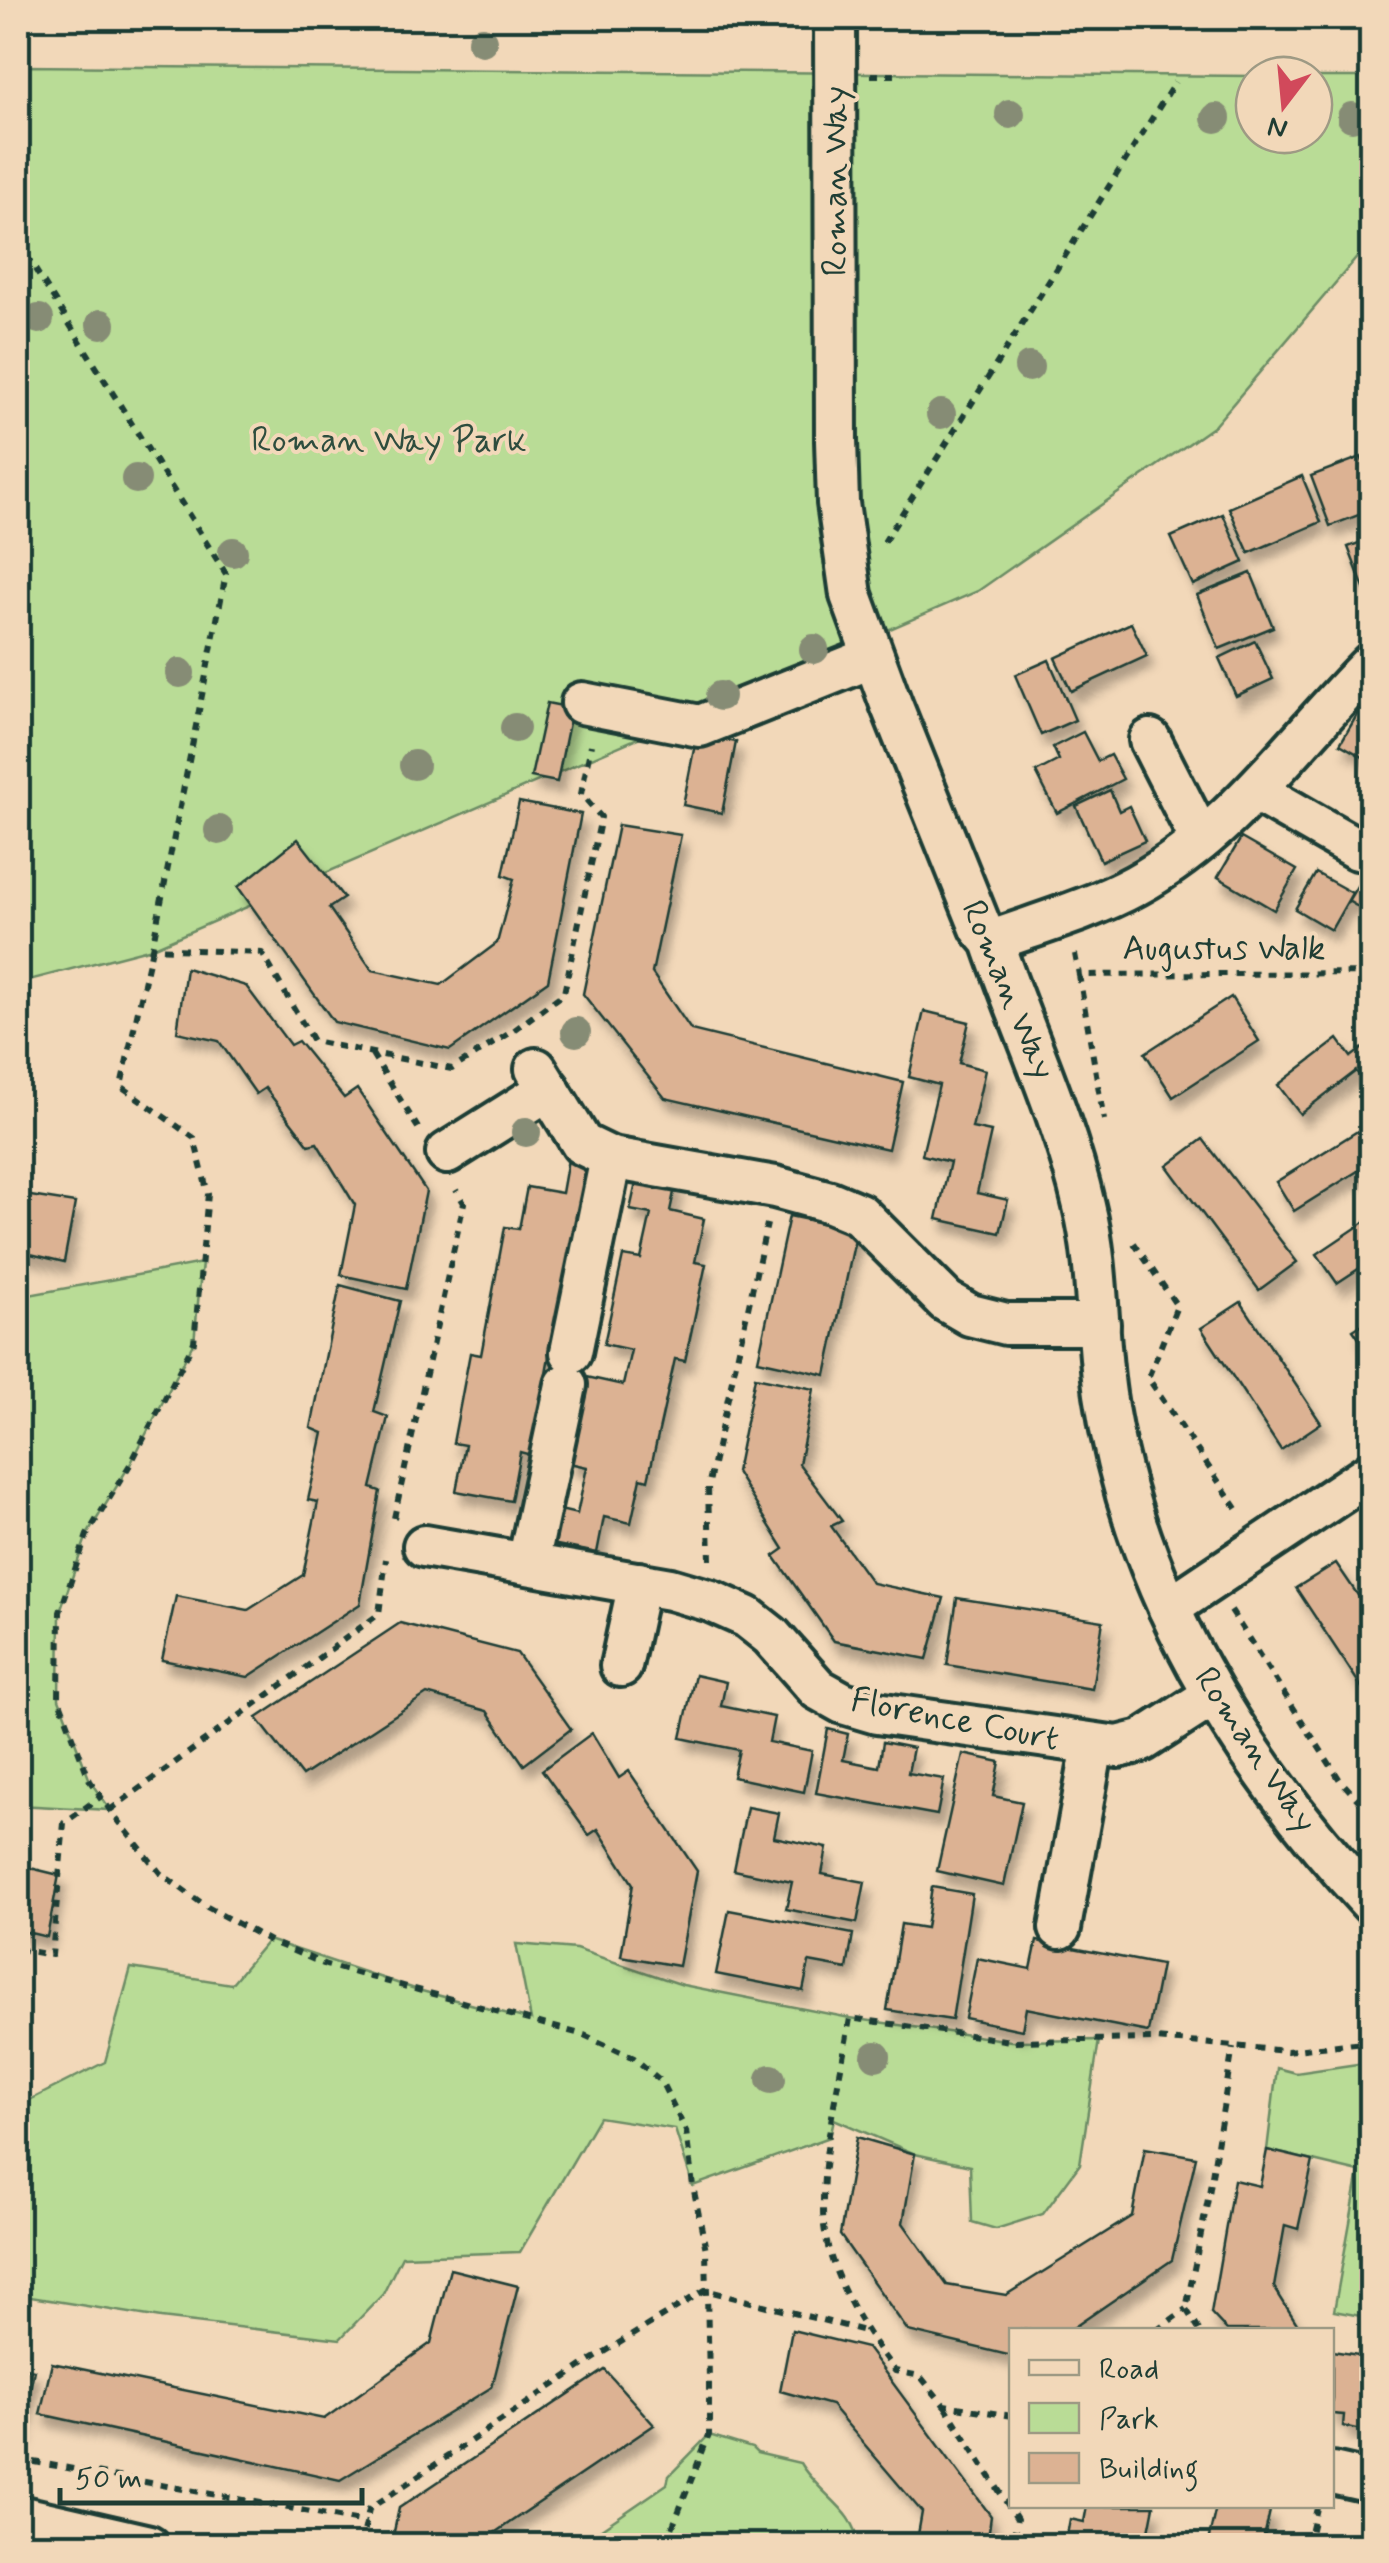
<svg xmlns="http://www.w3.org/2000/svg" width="1389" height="2563" viewBox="0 0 1389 2563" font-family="Mynerve,sans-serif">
	<defs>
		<filter id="shadow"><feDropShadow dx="6" dy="11" stdDeviation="5" flood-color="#0004"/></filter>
	</defs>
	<rect width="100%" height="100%" fill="#f2d8b9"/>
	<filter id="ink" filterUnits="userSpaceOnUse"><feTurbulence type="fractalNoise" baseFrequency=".01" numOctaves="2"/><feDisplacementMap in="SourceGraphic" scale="20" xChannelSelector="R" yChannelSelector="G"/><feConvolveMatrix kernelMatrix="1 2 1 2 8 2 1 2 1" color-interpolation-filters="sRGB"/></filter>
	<g filter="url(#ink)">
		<g fill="#b9dc96" stroke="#6c8c65" stroke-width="2.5">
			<polygon points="18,66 1254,76 1254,135 1314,135 1314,77 1371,77 1371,241 1214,426 978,591 152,948 18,983"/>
			<polygon points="202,1263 194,1342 131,1463 87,1535 60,1612 59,1699 90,1781 110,1810 18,1805 18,1297"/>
			<polygon points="268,1940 418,1990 531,2020 516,1944 576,1949 683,1985 850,2018 1011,2041 1099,2040 1080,2164 1043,2214 996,2229 972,2222 970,2166 915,2154 834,2119 830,2137 693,2186 675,2129 599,2117 520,2252 402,2256 383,2294 340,2339 161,2318 18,2295 18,2132 22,2104 105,2062 131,1968 231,1984"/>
			<polygon points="1371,2062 1371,2318 1334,2311 1359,2172 1267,2150 1277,2068 1296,2073"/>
			<path d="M709,2435l43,13 5,5 43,10c18,31 57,48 59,82h-281l89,-61 2,-8z"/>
		</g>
		<g fill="#dcb293" stroke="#1f3d34" stroke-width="2.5" filter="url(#shadow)">
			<polygon points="1361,457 1372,483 1372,510 1330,526 1311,476"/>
			<polygon points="1302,476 1321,522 1249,553 1229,508"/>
			<polygon points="1223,514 1244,562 1193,585 1171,537"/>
			<polygon points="1372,538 1372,604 1370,604 1348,547"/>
			<polygon points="1251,573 1273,627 1219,649 1197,595"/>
			<polygon points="1131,623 1147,656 1071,691 1055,658"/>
			<polygon points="1255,641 1273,679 1236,696 1219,658"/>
			<polygon points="1049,660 1075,720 1041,735 1015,675"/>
			<polygon points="547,703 572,708 557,782 531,777"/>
			<polygon points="1361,708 1372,714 1372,762 1340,744"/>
			<polygon points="1083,732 1098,761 1110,755 1123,779 1057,813 1036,772 1059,760 1053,747"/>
			<polygon points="697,734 736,742 722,813 683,805"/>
			<polygon points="1110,790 1119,811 1129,806 1145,841 1101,861 1076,806"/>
			<polygon points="519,802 581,814 548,981 450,1050 334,1022 238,887 298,839 344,898 329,908 372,970 441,985 497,943 514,879 503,875"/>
			<polygon points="618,825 681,835 652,973 691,1030 903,1082 888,1149 665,1098 583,994"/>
			<polygon points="1241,838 1297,870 1274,910 1218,877"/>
			<polygon points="1372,861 1372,915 1348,901"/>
			<polygon points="1316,873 1352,893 1331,930 1295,909"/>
			<polygon points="186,968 246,986 290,1045 298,1041 344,1098 357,1089 426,1191 406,1289 341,1275 355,1205 317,1143 309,1145 265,1088 256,1094 219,1041 177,1032"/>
			<polygon points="1231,997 1259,1041 1173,1097 1145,1053"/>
			<polygon points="924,1011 969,1022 959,1063 985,1070 972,1128 991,1132 977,1193 1008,1200 1000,1233 937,1219 950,1162 922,1155 939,1085 909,1077"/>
			<polygon points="1338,1039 1351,1057 1372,1041 1372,1082 1367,1086 1356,1071 1300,1114 1278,1085"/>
			<polygon points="1372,1122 1372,1162 1294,1211 1276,1182"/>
			<polygon points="1203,1139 1297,1262 1259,1290 1167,1166"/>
			<polygon points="568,1159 597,1164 564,1342 552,1340 531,1455 520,1452 511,1501 456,1491 465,1445 453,1443 470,1353 481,1355 505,1227 519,1229 527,1187 562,1193"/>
			<polygon points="638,1174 676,1183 670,1211 704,1219 695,1262 706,1264 685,1361 675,1359 648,1480 641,1478 631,1523 604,1517 597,1553 552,1544 560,1510 577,1514 587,1467 569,1463 587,1377 623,1385 631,1350 604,1344 623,1256 641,1259 651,1214 630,1210"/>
			<polygon points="18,1194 75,1203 64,1262 18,1251"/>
			<polygon points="789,1216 857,1230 826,1375 758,1360"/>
			<polygon points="1372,1217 1372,1260 1337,1283 1317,1254"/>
			<polygon points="340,1285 400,1301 374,1412 388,1417 371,1488 380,1491 360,1604 248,1677 162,1660 176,1596 248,1610 303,1575 318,1502 308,1500 323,1433 311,1428"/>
			<polygon points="1241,1302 1321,1423 1281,1450 1201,1328"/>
			<polygon points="1372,1318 1372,1357 1353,1330"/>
			<polygon points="755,1377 814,1389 799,1464 842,1521 831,1526 872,1583 944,1598 927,1659 834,1641 774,1556 784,1549 736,1472"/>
			<polygon points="1336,1563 1372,1616 1372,1703 1296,1588"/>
			<polygon points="957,1598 1103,1621 1092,1689 947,1665"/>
			<polygon points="400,1623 517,1653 571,1729 524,1765 487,1711 427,1694 302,1776 257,1718"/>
			<polygon points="695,1675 726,1682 721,1706 774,1717 769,1742 812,1751 804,1792 733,1777 739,1750 681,1738"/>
			<polygon points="828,1729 848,1734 843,1760 879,1767 883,1742 913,1748 908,1773 944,1779 937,1815 816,1793"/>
			<polygon points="592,1733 619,1778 629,1771 697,1871 679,1966 621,1956 633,1884 598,1829 589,1835 542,1770"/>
			<polygon points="963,1754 1000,1762 993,1796 1022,1802 1004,1886 937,1871"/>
			<polygon points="747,1807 779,1813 774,1837 827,1848 822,1874 865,1882 857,1923 786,1909 792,1882 734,1870"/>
			<polygon points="18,1865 59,1875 47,1937 18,1930"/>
			<polygon points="932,1887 972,1894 952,2020 887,2010 901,1924 926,1928"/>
			<polygon points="729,1910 853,1934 847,1969 809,1962 803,1991 716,1974"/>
			<polygon points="1037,1941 1161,1965 1148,2032 1026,2008 1022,2030 965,2018 977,1958 1031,1969"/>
			<polygon points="857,2137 915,2154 903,2223 947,2285 1006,2295 1132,2216 1145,2148 1196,2157 1172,2260 1070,2330 1012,2330 1012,2356 908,2331 840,2235"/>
			<polygon points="1267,2150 1313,2161 1298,2229 1285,2225 1274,2287 1301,2330 1227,2330 1211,2313 1234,2180 1260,2186"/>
			<polygon points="450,2269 518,2286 492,2387 340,2480 40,2414 52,2363 324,2419 431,2343"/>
			<polygon points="792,2330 867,2348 991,2516 987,2546 916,2546 922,2512 831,2405 780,2391"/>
			<polygon points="1332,2351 1372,2357 1372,2432 1343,2426 1344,2415 1332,2414"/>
			<polygon points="18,2367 34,2370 21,2434 18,2433"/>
			<polygon points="605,2370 654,2425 475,2546 391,2546 399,2508"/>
			<polygon points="1087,2506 1154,2506 1146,2546 1065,2546 1070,2519 1084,2522"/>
			<polygon points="1208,2506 1243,2506 1270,2511 1262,2546 1207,2546 1216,2507"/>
			<polygon points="1348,2532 1372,2537 1372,2546 1345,2546"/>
		</g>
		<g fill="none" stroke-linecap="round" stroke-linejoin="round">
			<defs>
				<g id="minor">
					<path d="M835,18l1,423 2,62 13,92 40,109 90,224 11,13c30,89 71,173 92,265 15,61 12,126 21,188 28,195 135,368 267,510"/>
					<polyline points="582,703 700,726 873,657"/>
					<polyline points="1150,740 1201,840"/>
					<polyline points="1256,791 1357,849"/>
					<path d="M992,941c47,-17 100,-32 144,-56 97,-53 159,-145 236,-222"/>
					<polyline points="536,1069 582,1144 611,1158 775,1187 830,1202 859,1214 946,1301 970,1315 1006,1324 1099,1324"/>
					<polyline points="447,1153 549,1089"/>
					<polyline points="571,1352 611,1158"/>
					<polyline points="424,1546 670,1589 711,1601 747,1617 771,1636 818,1689 843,1703 877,1713 1118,1747 1142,1741 1212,1696"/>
					<polyline points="528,1563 566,1385"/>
					<polyline points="1169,1608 1372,1472"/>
					<polyline points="621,1666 639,1583"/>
					<polyline points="1060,1928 1093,1745"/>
					<polyline points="1332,2473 1372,2482"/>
					<polyline points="18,2516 149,2546"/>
				</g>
			</defs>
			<use href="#minor" stroke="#1f3d34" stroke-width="48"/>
			<g stroke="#1f3d34" stroke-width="6" stroke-dasharray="8 8" stroke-linecap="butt">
				<polyline points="871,75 895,75"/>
				<polyline points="18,242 226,574 152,948 262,953 313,1041 452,1069 513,1031 564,993 601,817 581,794 591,745"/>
				<polyline points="884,542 1175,82"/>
				<polyline points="152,948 121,1086 194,1138 208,1194 194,1342 131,1463 87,1535 60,1612 59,1699 90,1781 110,1810 160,1873 207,1907 268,1940 326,1965 584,2035 634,2058 661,2081 686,2131 693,2186 706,2250 709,2379 709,2435 665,2546"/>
				<polyline points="1075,954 1079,975 1372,973"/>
				<polyline points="1079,975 1104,1120"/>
				<polyline points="372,1054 418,1128"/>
				<polyline points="1134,1243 1177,1306 1148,1378 1240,1513"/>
				<polyline points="394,1518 464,1203 456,1190"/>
				<polyline points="710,1560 708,1487 767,1224"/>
				<polyline points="1231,1611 1340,1780 1372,1815"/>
				<polyline points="110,1810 379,1614 386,1559"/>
				<polyline points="18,1949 52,1955 64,1823 100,1797"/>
				<polyline points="1157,2330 1186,2309"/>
				<polyline points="1199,2330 1186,2309 1209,2194 1233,2047"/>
				<polyline points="945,2406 1017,2519 1012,2546"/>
				<path d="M1012,2416l-68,-11 -24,-29 -25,-5c-33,-43 -72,-105 -72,-161 -1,-63 17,-130 27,-192l161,23 146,-2 130,12 85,-10"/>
				<polyline points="18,2459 366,2522"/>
				<polyline points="361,2546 369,2509 590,2361 705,2290 864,2331"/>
				<polyline points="1308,2546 1317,2508"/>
			</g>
			<use href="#minor" stroke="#f2d8b9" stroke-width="40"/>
		</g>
		<g fill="#868c75">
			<circle cx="482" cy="41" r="15"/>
			<circle cx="1010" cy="114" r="15"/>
			<circle cx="1352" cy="117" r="15"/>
			<circle cx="1216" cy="118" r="15"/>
			<circle cx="39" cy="319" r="15"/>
			<circle cx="101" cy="324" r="15"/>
			<circle cx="1029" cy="367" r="15"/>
			<circle cx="941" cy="414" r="15"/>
			<circle cx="136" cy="479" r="15"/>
			<circle cx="233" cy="552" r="15"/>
			<circle cx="814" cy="649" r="15"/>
			<circle cx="180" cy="673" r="15"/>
			<circle cx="720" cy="696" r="15"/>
			<circle cx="515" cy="728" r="15"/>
			<circle cx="414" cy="765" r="15"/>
			<circle cx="219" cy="830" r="15"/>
			<circle cx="576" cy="1032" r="15"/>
			<circle cx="526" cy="1132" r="15"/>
			<circle cx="876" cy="2056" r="15"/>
			<circle cx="771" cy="2079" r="15"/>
		</g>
	</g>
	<g text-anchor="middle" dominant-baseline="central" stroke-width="8" stroke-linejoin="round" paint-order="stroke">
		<g font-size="35" fill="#1f3d34" stroke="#f2d8b9">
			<text transform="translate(836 181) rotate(-90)">Roman Way</text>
			<text x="1224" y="949">Augustus Walk</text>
			<text transform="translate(1008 990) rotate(67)">Roman Way</text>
			<text transform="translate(955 1720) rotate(11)">Florence Court</text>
			<text transform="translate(1255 1750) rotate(56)">Roman Way</text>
		</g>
		<g font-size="35" fill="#2e4d3e" stroke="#f2d8b9">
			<text x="389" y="441">Roman Way Park</text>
		</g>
	</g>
	<rect width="1389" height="2563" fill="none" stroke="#f2d8b9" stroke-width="60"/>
	<rect x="30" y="30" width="1329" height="2503" fill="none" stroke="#1f3d34" stroke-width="4" filter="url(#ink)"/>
	<rect x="1009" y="2328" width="325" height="180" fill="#f2d8b9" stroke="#9e9a84" stroke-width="2.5"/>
	<rect x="1029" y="2360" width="50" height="15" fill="#f2d8b9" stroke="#9e9a84" stroke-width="2.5"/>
	<text x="1099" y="2378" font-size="30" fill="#1f3d34">Road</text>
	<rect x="1029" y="2403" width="50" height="30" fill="#b9dc96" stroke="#9e9a84" stroke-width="2.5"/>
	<text x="1099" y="2428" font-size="30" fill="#1f3d34">Park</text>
	<rect x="1029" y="2453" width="50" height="30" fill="#dcb293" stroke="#9e9a84" stroke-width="2.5"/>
	<text x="1099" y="2478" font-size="30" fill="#1f3d34">Building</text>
	<g transform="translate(1284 105) rotate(196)"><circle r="48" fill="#f2d8b9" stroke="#9e9a84" stroke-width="2.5"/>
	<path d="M0-8L18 38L0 25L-18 38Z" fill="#d1495b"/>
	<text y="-15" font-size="28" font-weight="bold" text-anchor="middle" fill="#1f3d34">N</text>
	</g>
	<path d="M60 2488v15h302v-15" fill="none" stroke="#1f3d34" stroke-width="5"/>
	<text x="75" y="2488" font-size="30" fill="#1f3d34" stroke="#f2d8b9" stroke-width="8" paint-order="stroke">50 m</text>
</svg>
